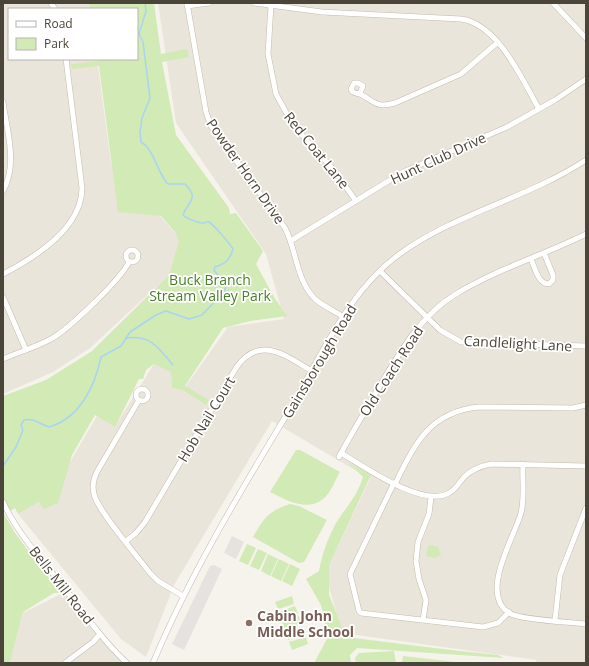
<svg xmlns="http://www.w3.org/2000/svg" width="589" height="666" viewBox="0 0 589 666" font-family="'Open Sans',sans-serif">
	<rect width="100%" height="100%" fill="#f6f3ec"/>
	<g fill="#eae5da">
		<polygon points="3,3 89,3 90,9 9,9 9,59 97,59 111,163 180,238 169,275 90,348 53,372 3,394"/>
		<polygon points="158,3 586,3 586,663 535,663 537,660 342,633 325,573 370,479 272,421 174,585 146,657 121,639 18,514 50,496 97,416 115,426 154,364 171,371 183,390 228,327 284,319 266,254 176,123"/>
		<polygon points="52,573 127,663 10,663 23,613 61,594"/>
	</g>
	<g fill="#d2eab5">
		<polygon points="89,3 154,3 161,54 187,49 189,57 162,62 176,135 229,208 230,214 236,213 263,251 256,264 274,297 287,316 250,321 223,328 185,386 209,400 206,405 183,390 172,388 171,372 154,364 146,370 143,379 139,379 115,427 95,415 72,455 58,503 44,509 39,502 18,514 15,508 8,512 3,502 3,396 46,380 92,351 169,275 179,241 175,232 161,216 118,212 99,66 72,69 71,64 98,61 98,59 137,59 137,9 90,9"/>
		<path d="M296,450h4l40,22c-5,8 -9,21 -17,27 -16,13 -37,1 -53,-7z"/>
		<path d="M349,463l22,12 -42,90v30l17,42c51,6 101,13 152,18l6,3 -147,-10 -7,7 1,8h-37l14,-26 -7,-32 -15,-26 13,-8c3,-17 9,-33 17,-48 10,-16 22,-28 27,-46z"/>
		<path d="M290,504l9,2 28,14 -23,42 -5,1 -46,-26c11,-19 15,-26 37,-33z"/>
		<polygon points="3,512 15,533 60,593 54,593 23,612 10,663 3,663"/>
		<polygon points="247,544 256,548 248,565 239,561"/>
		<polygon points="430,545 438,547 441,555 435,558 426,556 428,546"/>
		<polygon points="258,549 267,553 259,570 250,566"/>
		<polygon points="268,554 278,559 270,576 261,571"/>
		<polygon points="279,559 289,564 281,581 271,576"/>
		<polygon points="290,564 300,569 292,586 282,581"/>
		<polygon points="292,596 294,604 278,609 275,602"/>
		<polygon points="295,606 298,614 281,620 279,612"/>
		<polygon points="299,616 301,624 285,630 282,622"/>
		<polygon points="302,627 305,634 288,640 286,632"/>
		<polygon points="306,637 308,644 292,650 289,642"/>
		<polygon points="394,651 396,663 356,663 355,658 359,653"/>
		<polygon points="403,656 456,662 456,663 402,663"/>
	</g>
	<g fill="#e5e3e0">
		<polygon points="232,536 244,542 236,559 224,553"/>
		<polygon points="214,565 222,569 184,650 172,644 210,566"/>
	</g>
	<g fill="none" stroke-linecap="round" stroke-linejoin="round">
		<g stroke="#a9d4f2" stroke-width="1.5">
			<path d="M126,338c25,-3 32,9 47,27"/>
			<path d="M3,466l13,-19 7,-17 -2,-5 3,-5c12,-2 15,4 25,7 31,-9 46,-41 52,-70l20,-11 9,-14 26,-17 10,-4 23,8 13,-4 22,-23 2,-6 -12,-16 1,-3c10,-3 15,-7 18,-18 -2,-4 -21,-26 -24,-27 -5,-1 -1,1 -6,1 -5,0 -17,-5 -20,-8 5,-14 17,-16 2,-31h-17c-11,-11 -13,-34 -27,-42l-1,-10 2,-14 8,-20 -7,-56 -4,-8 7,-23 -1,-8"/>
		</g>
		<defs>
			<g id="minor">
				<polyline points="51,3 55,9"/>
				<path d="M187,3l19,109 5,14 74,102c12,23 11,52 30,71 8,7 19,12 29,18"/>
				<path d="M254,3l68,9 139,7c37,5 61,60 78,90"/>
				<polyline points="553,3 586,38"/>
				<polyline points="271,5 268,54 276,94 293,125 333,169 356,201"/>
				<polyline points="187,6 209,3"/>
				<path d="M360,93l3,-7 -5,-3h-4l-3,6 2,3c3,2 6,1 9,3 14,8 15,13 33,8l66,-29 36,-31"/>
				<path d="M3,102c4,29 15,62 0,89"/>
				<polyline points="292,240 403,172 507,127 555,100 586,79"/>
				<circle cx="132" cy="256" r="6"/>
				<path d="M531,259c4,9 7,25 18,25l4,-4v-5l-9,-22"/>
				<polyline points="380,271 440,330 461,342 586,346"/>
				<path d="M3,274c31,-16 79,-46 79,-86l-16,-129"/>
				<polyline points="3,297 26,350"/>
				<path d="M3,359c16,-7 33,-12 48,-20 18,-10 70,-60 78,-77"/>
				<circle cx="142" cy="395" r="6"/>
				<path d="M139,400l-41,70c-4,7 -6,16 -4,24 3,16 44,63 56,79l8,8 25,15"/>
				<path d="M341,453c24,14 81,55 108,40 7,-4 10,-10 15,-16 7,-7 17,-11 27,-13l95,2"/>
				<path d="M339,457c11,-21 24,-42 36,-63 22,-37 43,-77 81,-100 41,-25 88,-39 130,-60"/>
				<path d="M523,464c-1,16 2,33 -2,49 -6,23 -44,83 -10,101 12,6 58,8 75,10"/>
				<polyline points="394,483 350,574 359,611 361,613 483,627 498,623 509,612"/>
				<path d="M395,484c20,-40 34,-72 84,-77l94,1 13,-3"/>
				<path d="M3,502c14,31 39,58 60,84 20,26 40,55 64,77"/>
				<path d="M126,541l10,-8 9,-11 91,-154c23,-34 50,-12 76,3"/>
				<polyline points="423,620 426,600 419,579 416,561 418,542 429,514 431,497"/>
				<polyline points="555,620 560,575 586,508"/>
				<polyline points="65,663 93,642 100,634"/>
				<path d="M153,663c38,-91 89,-174 140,-259 30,-52 57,-115 108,-151 56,-40 127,-55 185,-93"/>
			</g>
		</defs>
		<use href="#minor" stroke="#c2bbae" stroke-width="6"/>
		<use href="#minor" stroke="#fff" stroke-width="5"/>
	</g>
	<circle fill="#8d6e63" stroke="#fff" stroke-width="1.5" cx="249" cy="623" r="4"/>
	<g text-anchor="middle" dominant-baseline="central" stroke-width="3.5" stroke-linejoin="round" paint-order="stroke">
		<g font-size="14" fill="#4b4439" stroke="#fff">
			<text transform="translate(317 150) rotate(51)">Red Coat Lane</text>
			<text transform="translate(438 158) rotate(-25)">Hunt Club Drive</text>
			<text transform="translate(246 171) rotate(55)">Powder Horn Drive</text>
			<text transform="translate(518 343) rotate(3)">Candlelight Lane</text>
			<text transform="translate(319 361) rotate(-59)">Gainsborough Road</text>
			<text transform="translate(391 371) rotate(-57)">Old Coach Road</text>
			<text transform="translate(206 419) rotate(-59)">Hob Nail Court</text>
			<text transform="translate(62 585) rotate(52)">Bells Mill Road</text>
		</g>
		<g font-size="14" fill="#4a7f2a" stroke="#fff">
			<text x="210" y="279">Buck Branch<tspan x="210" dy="16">Stream Valley Park</tspan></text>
		</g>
		<g font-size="14" font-weight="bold" fill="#785e54" stroke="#fff" text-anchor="start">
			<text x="257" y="615">Cabin John<tspan x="257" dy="16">Middle School</tspan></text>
		</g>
	</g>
	<rect width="589" height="666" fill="none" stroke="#4b4439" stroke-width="8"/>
	<rect x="8" y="8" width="130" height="52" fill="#ffffff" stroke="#b7b4b0"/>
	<rect x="16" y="21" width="20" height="6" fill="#ffffff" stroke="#b7b4b0"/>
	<text x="44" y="28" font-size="12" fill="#4b4439">Road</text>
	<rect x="16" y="38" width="20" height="12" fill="#d2eab5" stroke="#b7b4b0"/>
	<text x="44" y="48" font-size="12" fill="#4b4439">Park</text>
</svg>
